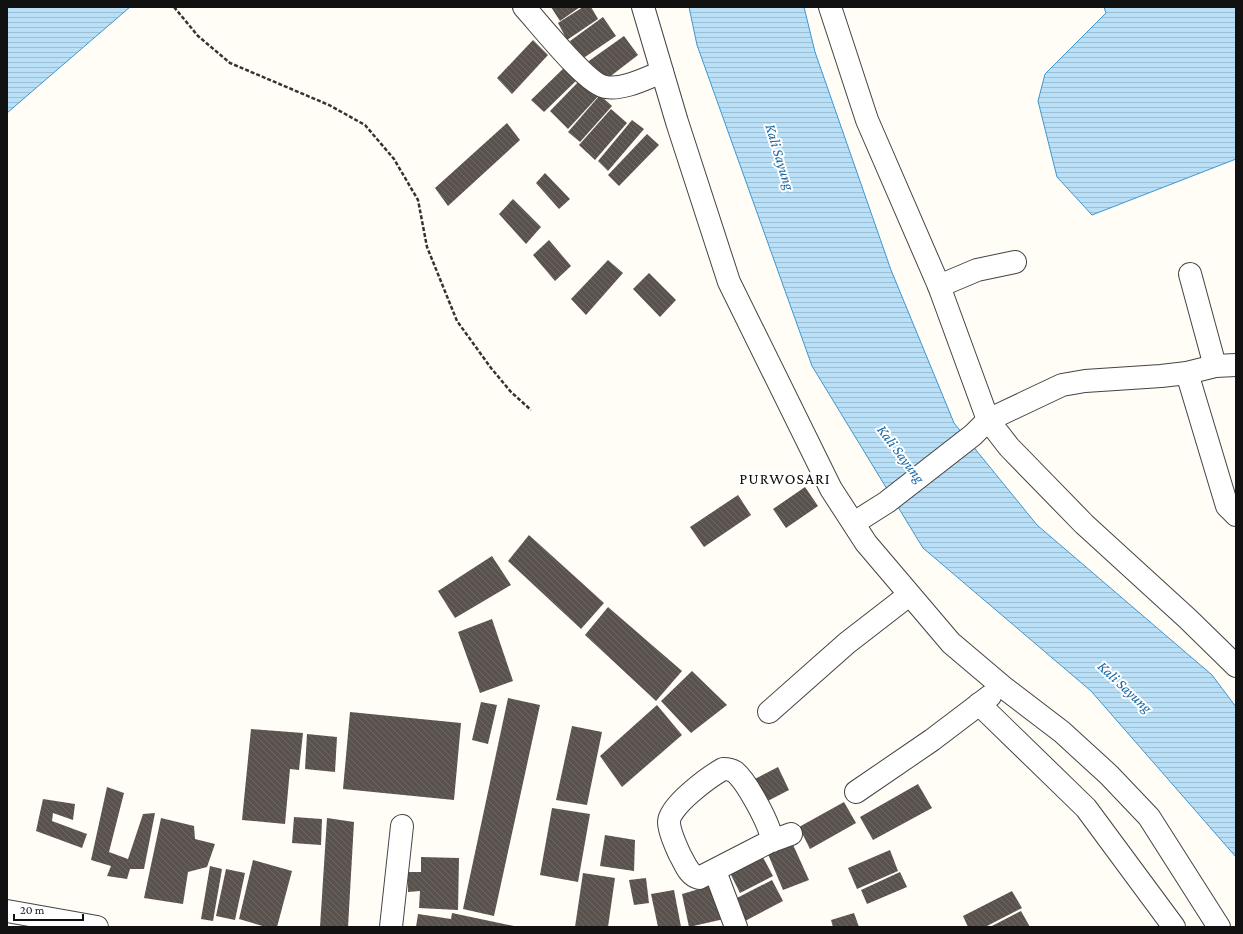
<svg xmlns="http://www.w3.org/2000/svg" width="1243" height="934" viewBox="0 0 1243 934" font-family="'Crimson Pro',serif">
	<defs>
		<pattern id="water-rules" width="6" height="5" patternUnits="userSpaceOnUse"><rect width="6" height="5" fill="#b9e0f7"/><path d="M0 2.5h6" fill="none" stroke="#9ebfd3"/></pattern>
		<pattern id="building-back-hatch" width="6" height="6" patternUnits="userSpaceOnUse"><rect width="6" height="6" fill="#5a524d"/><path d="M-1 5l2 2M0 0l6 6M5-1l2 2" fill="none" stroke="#6d6662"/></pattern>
	</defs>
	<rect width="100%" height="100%" fill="#fffdf5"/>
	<g fill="url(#water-rules)" stroke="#3f96cf">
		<polygon points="7,7 130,7 7,113"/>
		<polygon points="689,7 804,7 815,52 891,270 954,423 1037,525 1212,675 1236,707 1236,857 1091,691 923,548 812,366 697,45"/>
		<polygon points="1104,7 1236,7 1236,159 1092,215 1057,177 1038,101 1045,74 1106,13"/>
	</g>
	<g fill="url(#building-back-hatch)">
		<polygon points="551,7 580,7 560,21"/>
		<polygon points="583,7 591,7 598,19 567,40 558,23"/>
		<polygon points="603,17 616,36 582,59 570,41"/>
		<polygon points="624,36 638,55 603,82 586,63"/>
		<polygon points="533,40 548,55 512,94 497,78"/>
		<polygon points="569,63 581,76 544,112 531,100"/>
		<polygon points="584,76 602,92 568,129 550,111"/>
		<polygon points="600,95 612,106 580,142 568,132"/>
		<polygon points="611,109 627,123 595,160 579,145"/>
		<polygon points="632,120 644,129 608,171 598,161"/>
		<polygon points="507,123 520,140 448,206 435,188"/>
		<polygon points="647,134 659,145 619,186 608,175"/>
		<polygon points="545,173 570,199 559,209 536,183"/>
		<polygon points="513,199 541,227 526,244 499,214"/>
		<polygon points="549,240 571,266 555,281 533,255"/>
		<polygon points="608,260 623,273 586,315 571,299"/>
		<polygon points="649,273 676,300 660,317 633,289"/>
		<polygon points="805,487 818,506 786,528 773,509"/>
		<polygon points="738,495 751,515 704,547 690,527"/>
		<polygon points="529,535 604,603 581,629 508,561"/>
		<polygon points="492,556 511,585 455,618 438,591"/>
		<polygon points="608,607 682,671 656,701 585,635"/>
		<polygon points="492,619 513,681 480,693 458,632"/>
		<polygon points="692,671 727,705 691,733 661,701"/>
		<polygon points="508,698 540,705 494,916 463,909"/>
		<polygon points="481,702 497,705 488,744 472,740"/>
		<polygon points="657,705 682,735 622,787 600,756"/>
		<polygon points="350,712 461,723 454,800 343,789"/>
		<polygon points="572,726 602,732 587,805 556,800"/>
		<polygon points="251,729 303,733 299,770 290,769 285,824 242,820"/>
		<polygon points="307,734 337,737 335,772 305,769"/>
		<polygon points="778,767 789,790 760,805 747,783"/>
		<polygon points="918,784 932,808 873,840 860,817"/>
		<polygon points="107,787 124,793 109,852 128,859 143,814 155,813 144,869 130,869 127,879 107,876 111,866 91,860"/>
		<polygon points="43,799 75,804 73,820 53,813 52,821 87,834 82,848 36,831"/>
		<polygon points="844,802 856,823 810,849 799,827"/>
		<polygon points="552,808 590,814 578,882 540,875"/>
		<polygon points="294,817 322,819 321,845 292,843"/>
		<polygon points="161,818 194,826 195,839 215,844 207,867 188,872 183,904 144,898"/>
		<polygon points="327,818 354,822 348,927 320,927"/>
		<polygon points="605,835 635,840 634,871 600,866"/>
		<polygon points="790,838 809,880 783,890 765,847"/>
		<polygon points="759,850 773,876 740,893 727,867"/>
		<polygon points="890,850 898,871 857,889 848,868"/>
		<polygon points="421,857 459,858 458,910 419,908 420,891 408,892 408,872 421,872"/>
		<polygon points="253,860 292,871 277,927 266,927 239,919"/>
		<polygon points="210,866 222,869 213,921 201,919"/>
		<polygon points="226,869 245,873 235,920 216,916"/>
		<polygon points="900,872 907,887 867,904 861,890"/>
		<polygon points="583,873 615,878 608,927 575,927"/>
		<polygon points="646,878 649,903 634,905 629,880"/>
		<polygon points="772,880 783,901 745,921 735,899"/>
		<polygon points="713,885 724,919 689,927 682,894"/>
		<polygon points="674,890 681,927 658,927 651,894"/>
		<polygon points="1012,891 1022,908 985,927 968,927 963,916"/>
		<polygon points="1021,911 1030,927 990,927"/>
		<polygon points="452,913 514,926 514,927 416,927 418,914 451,919"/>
		<polygon points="854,913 859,927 833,927 831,920"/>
	</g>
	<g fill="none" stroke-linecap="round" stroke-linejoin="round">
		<defs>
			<g id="minor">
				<path d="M524,7c15,16 63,78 82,80 18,3 40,-9 56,-15"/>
				<polyline points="643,7 677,122 729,282 831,489 866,543 951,643 1003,687 1062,732 1109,775 1149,817 1219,927"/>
				<polyline points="830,7 867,120 939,286 988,420 1009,447 1084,524 1188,619 1236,666"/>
				<polyline points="1190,274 1215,366"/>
				<polyline points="939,286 977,270 1015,262"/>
				<polyline points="1187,373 1227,506 1236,515"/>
				<polyline points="854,523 887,502 973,435 988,420 1062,385 1085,381 1161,376 1187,373 1215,366 1236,365"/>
				<polyline points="979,704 1086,808 1174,927"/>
				<polyline points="769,712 847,643 909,595"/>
				<polyline points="856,792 932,740 990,696"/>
				<path d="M772,841c-1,-15 -25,-59 -37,-69 -3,-2 -7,-3 -12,-3 -14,8 -54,37 -54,53 0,10 7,24 11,33 5,8 8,20 19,23l70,-36 22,-8"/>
				<polyline points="715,871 736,927"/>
				<polyline points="7,911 97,927"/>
				<polyline points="391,927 402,826"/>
			</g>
		</defs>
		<use href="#minor" stroke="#444" stroke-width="24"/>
		<polyline stroke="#333" stroke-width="2.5" stroke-dasharray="4 2" stroke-linecap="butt" points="174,7 198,36 230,63 329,105 365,125 394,159 418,200 427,247 457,321 491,368 511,392 531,410"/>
		<use href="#minor" stroke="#fff" stroke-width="22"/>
	</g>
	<g text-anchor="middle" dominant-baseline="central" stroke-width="4" stroke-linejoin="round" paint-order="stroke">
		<g font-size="15" font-style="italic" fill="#1768a6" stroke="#fff">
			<text transform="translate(780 157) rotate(73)">Kali Sayung</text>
			<text transform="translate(901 454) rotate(53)">Kali Sayung</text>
			<text transform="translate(1125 687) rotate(43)">Kali Sayung</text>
		</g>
		<g font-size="16" letter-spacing="1" fill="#111" stroke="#fff">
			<text x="785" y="478">PURWOSARI</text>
		</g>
	</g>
	<rect width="1243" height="934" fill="none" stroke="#111111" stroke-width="16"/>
	<path d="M14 914v6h69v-6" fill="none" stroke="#111111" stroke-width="2"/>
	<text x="20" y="914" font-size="12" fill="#111111" stroke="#ffffff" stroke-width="3" paint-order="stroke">20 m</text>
</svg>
